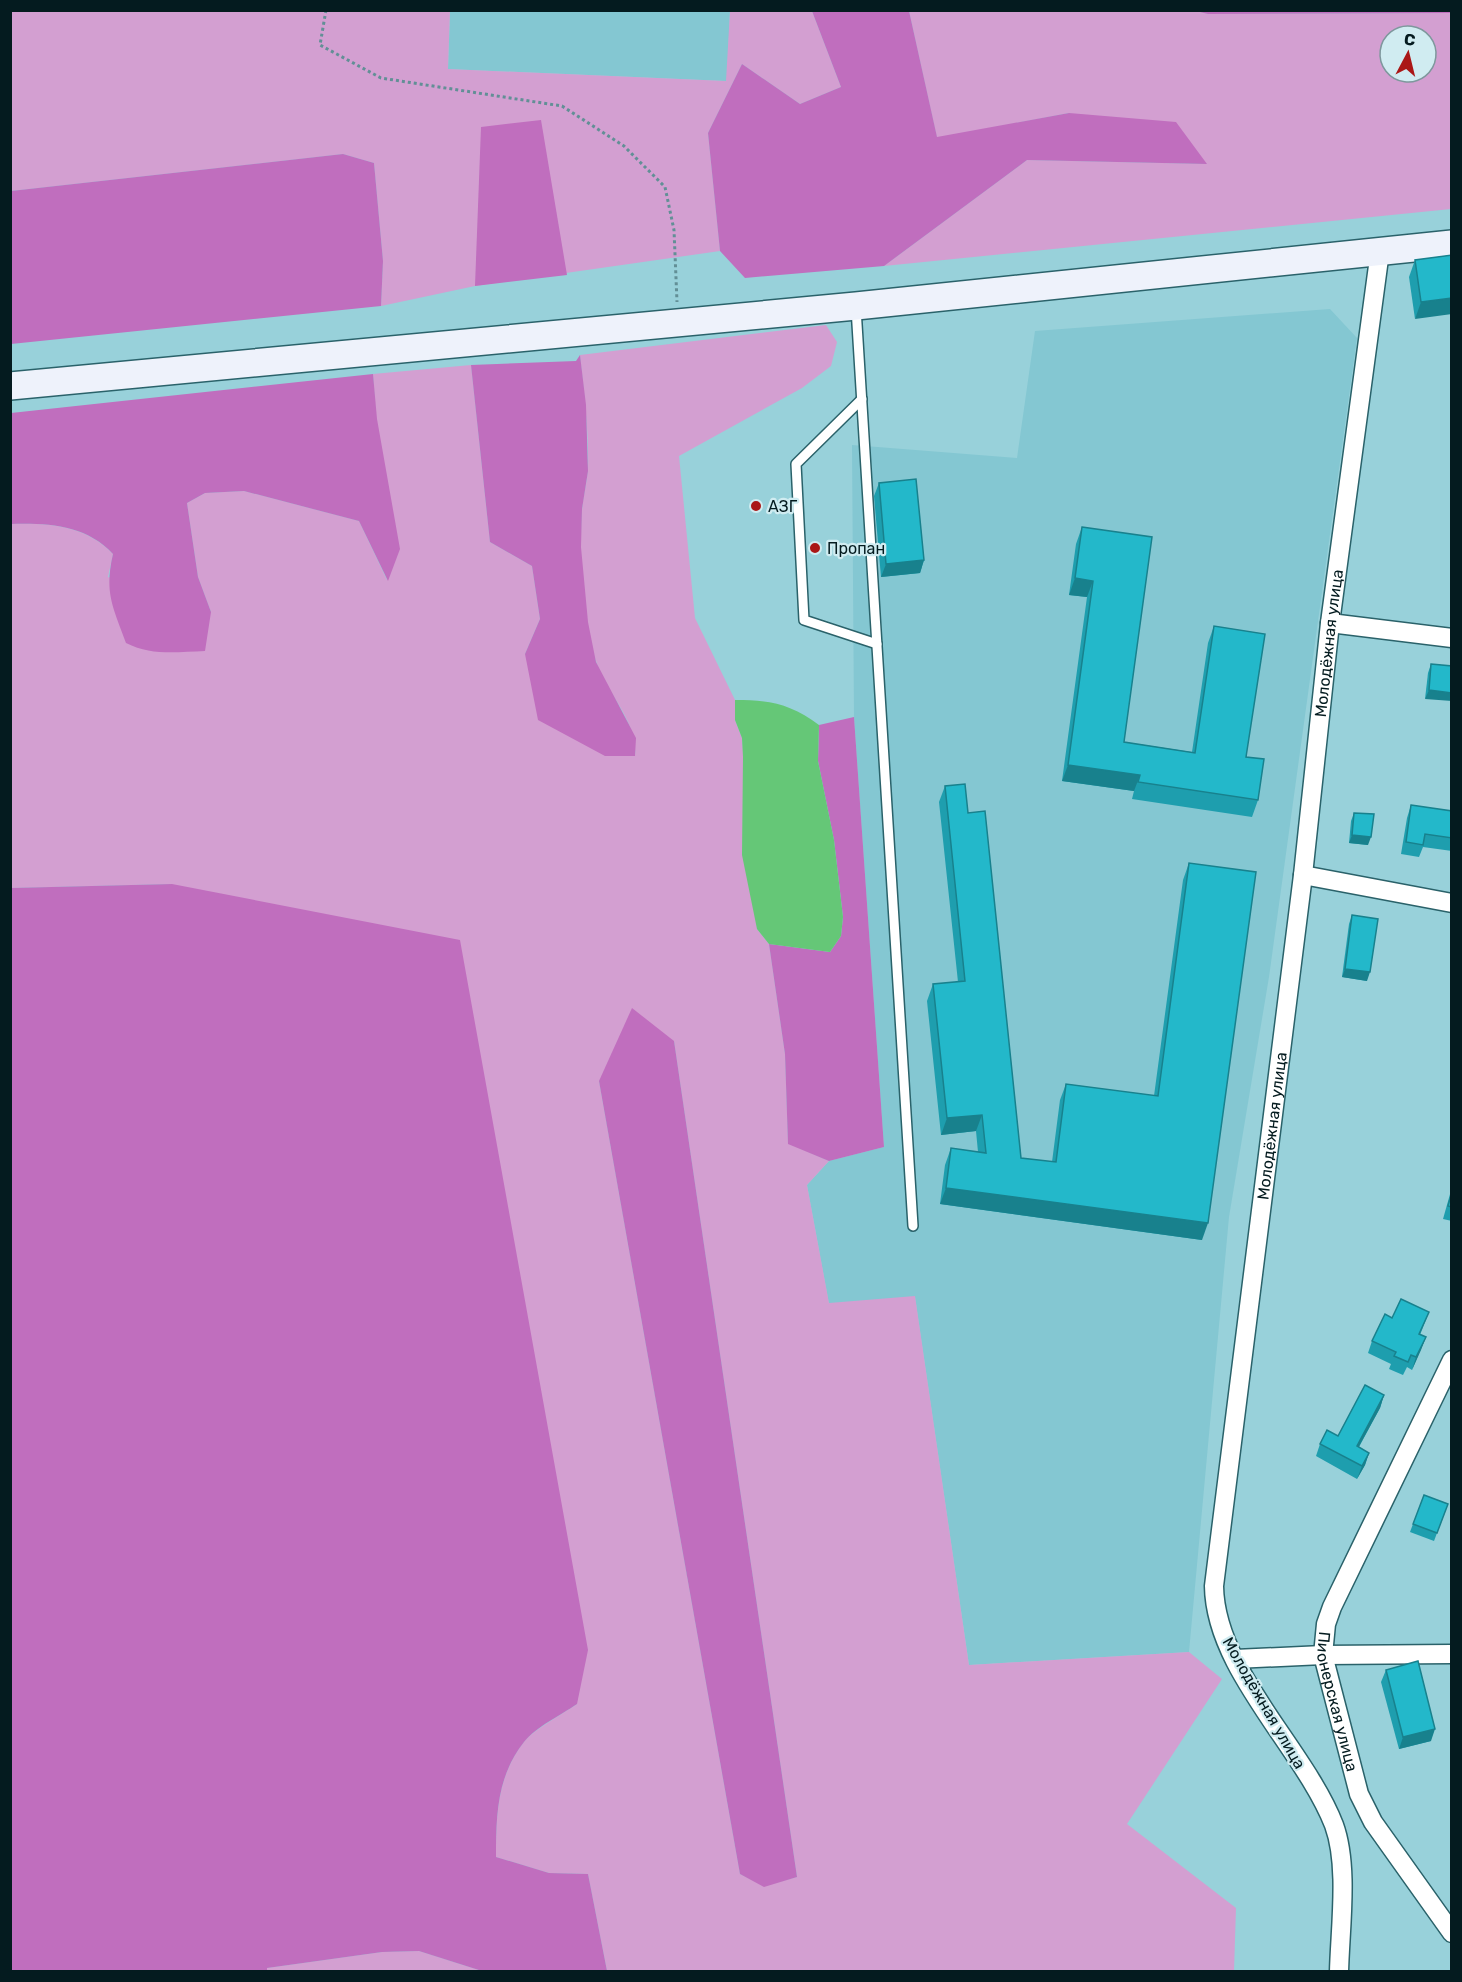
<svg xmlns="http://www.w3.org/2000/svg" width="1462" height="1982" viewBox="0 0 1462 1982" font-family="Rubik,sans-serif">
	<rect width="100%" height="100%" fill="#98d1da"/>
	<g fill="#84c7d2">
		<polygon points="450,11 730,11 727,81 448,69"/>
		<polygon points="1330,309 1357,338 1269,977 1229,1217 1189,1652 969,1665 915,1297 829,1304 807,1185 829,1161 884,1147 854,717 852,445 1017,458 1035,331"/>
	</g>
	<g fill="#d39fd1" fill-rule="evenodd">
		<path d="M1034,10h162l12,4 243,-1v196l-567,57 143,-106 180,4 -138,-51 -132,25 -28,-127zM1390,36h36v36h-36z"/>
		<polygon points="10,11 450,11 448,69 726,81 730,11 812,11 841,87 800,104 742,64 708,133 720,251 475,286 381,306 383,261 374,163 343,154 11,191"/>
		<path d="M826,325l11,17 -6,24 -29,22 -123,68 16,162 40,82v20l7,18 15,191 12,15 16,110 3,89 41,18 -22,24 22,118 86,-7 54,369 220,-13 33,27 -95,145 109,84 -2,63h-627l-19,-97 -39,-1 -53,-16c0,-41 1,-81 28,-115 10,-13 39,-28 53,-38l-405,-820 -161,4 -1,-364c39,-1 75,1 103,30l-5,23 103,35 -13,-35 -11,-74 18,-10 39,-2 115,30 28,59 -14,-206 98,-9 19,177 42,24 8,53 -15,35 110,102c3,-35 -29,-63 -39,-95 -14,-43 -17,-106 -14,-151 1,-13 5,-27 6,-41 1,-38 -4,-76 -8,-114zM674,1041l123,836 -33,9 -24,-12 -141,-793z"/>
		<polygon points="419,1951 482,1971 267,1972 267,1968 382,1952"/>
	</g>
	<g fill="#c06ebe">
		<polygon points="1451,10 1451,13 1208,14 1196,11"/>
		<polygon points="812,11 909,11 937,137 1069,113 1176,122 1207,164 1027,160 884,266 745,278 720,251 708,133 742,64 800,104 841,87"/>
		<polygon points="541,120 567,275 475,286 481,127"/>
		<polygon points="343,154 374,163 383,261 381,306 11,344 11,191"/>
		<polygon points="580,355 586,405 588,471 582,509 581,547 588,622 596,662 636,738 635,756 605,756 538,720 525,654 540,619 532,566 490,542 471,365 576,361"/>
		<path d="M373,374l4,45 23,130 -12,32 -29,-60 -115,-30 -39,2 -18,10 11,74 13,35 -6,39c-29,1 -53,5 -79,-8 -13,-36 -22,-50 -13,-89 -27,-29 -64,-31 -102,-30v-111z"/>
		<polygon points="854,717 884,1147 829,1161 788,1144 785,1054 769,944 830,952 841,936 843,917 834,840 818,761 819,725"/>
		<path d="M172,884l288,56 128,710 -11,54c-16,11 -41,23 -53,38 -27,34 -28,73 -28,115l53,16 39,1 19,97h-125l-63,-20 -37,1 -115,16v3h-256v-1083z"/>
		<polygon points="632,1008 674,1041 797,1877 764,1887 740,1874 599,1081"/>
	</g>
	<path fill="#65c777" d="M735,700c35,0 56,4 84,25l-1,36 16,79 9,77 -2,19 -11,16 -61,-8 -12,-15 -15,-74 1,-98 -1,-19 -7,-18z"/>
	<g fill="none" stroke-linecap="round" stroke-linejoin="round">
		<defs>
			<g id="lane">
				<polyline points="856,308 913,1226"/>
				<polyline points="862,399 796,464 804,620 877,644"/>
			</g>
			<g id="street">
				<polyline points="1330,623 1452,638"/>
				<polyline points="1303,875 1452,903"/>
				<path id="s1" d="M1452,1360l-120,247 -6,17 -3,31 36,139 14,28 79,111"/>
				<polyline points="1235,1659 1323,1655 1452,1654"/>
				<path id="s2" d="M1339,1972c1,-44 10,-106 -5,-147 -30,-77 -119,-155 -120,-239l89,-711 27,-252 50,-372"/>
			</g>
			<polyline id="secondary" points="10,386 856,306 1452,244"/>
		</defs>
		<use href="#lane" stroke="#2a626a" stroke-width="12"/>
		<use href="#street" stroke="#2a626a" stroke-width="21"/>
		<use href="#secondary" stroke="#2a626a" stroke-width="30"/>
		<polyline stroke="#628f96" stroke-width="3" stroke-dasharray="3 3" stroke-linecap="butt" points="326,10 320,45 381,78 562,106 624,146 665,187 674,230 677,302"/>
		<use href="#lane" stroke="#fff" stroke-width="9"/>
		<use href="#street" stroke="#fff" stroke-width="18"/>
		<use href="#secondary" stroke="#eef2fb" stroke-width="27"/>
	</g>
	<g fill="#1e9eae">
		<polygon points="1452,255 1415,319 1409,277 1415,260"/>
		<polygon points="879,483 924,560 920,573 881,577 874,496"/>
		<polygon points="1082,527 1124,742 1192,752 1208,643 1214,626 1258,800 1252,817 1132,799 1134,791 1062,781 1087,597 1069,595 1076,544"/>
		<polygon points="1431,664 1452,666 1425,699 1428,673"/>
		<polygon points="945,786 968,813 1021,1158 1052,1162 1060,1100 1066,1084 1154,1096 1183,880 1189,863 1202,1240 940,1204 945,1165 951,1148 978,1152 976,1131 941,1135 927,1001 933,984 958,982 939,802"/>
		<polygon points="1411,805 1452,811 1452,851 1423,847 1419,857 1401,854 1407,818"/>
		<polygon points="1354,813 1368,845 1349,843 1351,821"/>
		<polygon points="1352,915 1367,981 1342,977 1349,924"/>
		<polygon points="1452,1187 1452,1221 1443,1219"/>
		<polygon points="1429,1312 1420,1335 1426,1337 1412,1370 1407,1367 1403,1375 1389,1369 1391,1364 1368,1353 1372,1341 1392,1318"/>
		<polygon points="1384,1395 1380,1408 1359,1447 1369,1453 1365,1465 1357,1479 1316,1456 1320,1444 1338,1436"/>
		<polygon points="1424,1495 1448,1504 1434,1541 1410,1532"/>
		<polygon points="1386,1670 1431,1741 1399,1749 1381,1682"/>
	</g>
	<g fill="#18818d">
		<polygon points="1452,298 1452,314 1415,319 1421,302"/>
		<polygon points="924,560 920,573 881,577 886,564"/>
		<polygon points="1075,578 1093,581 1087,597 1069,595"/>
		<polygon points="1429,690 1452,693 1452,701 1425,699"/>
		<polygon points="1068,765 1140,775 1134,791 1062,781"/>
		<polygon points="1352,835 1371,837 1368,845 1349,843"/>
		<polygon points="1345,969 1370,972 1367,981 1342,977"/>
		<polygon points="982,1115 976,1131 941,1135 947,1118"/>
		<polygon points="946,1188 1208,1223 1202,1240 940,1204"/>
		<polygon points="1426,1337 1421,1350 1412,1370 1416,1357"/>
		<polygon points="1384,1395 1380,1408 1352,1459 1357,1446"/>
		<polygon points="1369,1453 1365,1465 1357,1479 1362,1466"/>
		<polygon points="1435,1729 1431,1741 1399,1749 1403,1737"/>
	</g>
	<g fill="#23b8ca" stroke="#18818d" stroke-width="1.5">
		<polygon points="1452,255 1452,298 1421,302 1415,260"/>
		<polygon points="916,479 924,560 886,564 879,483"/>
		<polygon points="1082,527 1152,537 1124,742 1195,753 1214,626 1265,634 1246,757 1264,759 1258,800 1138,782 1140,775 1068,765 1093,581 1075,578"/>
		<polygon points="1431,664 1452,666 1452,693 1429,690"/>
		<polygon points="965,784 968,813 985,811 1021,1158 1056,1162 1066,1084 1158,1096 1189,863 1256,872 1208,1223 946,1188 951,1148 986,1153 982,1115 947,1118 933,984 965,981 945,786"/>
		<polygon points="1411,805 1452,811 1452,838 1425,834 1423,845 1406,842"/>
		<polygon points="1354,813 1374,814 1371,837 1352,835"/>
		<polygon points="1352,915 1378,919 1370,972 1345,969"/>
		<polygon points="1452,1192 1452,1207 1448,1206"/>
		<polygon points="1401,1299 1429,1312 1419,1334 1426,1337 1416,1357 1411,1355 1408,1362 1394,1356 1396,1352 1372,1341 1385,1314 1392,1318"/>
		<polygon points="1365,1385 1384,1395 1357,1446 1369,1453 1362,1466 1320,1444 1327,1430 1338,1436"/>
		<polygon points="1424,1495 1448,1504 1437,1533 1413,1524"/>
		<polygon points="1418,1661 1435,1729 1403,1737 1386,1670"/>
	</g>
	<g fill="#aa1716" stroke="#d0ecf1" stroke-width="2">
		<circle cx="756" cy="506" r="6"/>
		<circle cx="815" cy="548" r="6"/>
	</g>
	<g text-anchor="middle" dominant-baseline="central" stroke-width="4.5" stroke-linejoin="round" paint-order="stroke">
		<g font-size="16" fill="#041b1f" stroke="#d0ecf1" text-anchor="start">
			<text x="768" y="506">АЗГ</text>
			<text x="827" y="548">Пропан</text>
		</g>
		<g font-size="16" fill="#041b1f" stroke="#d0ecf1">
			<text stroke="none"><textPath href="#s2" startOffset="1368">Молодёжная улица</textPath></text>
			<text stroke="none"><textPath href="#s2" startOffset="882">Молодёжная улица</textPath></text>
			<text stroke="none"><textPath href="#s1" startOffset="372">Пионерская улица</textPath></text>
			<text transform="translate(1264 1703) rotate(60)">Молодёжная улица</text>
		</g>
	</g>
	<rect width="1462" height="1982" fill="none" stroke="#041b1f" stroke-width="24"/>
	<g transform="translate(1408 54) rotate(7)"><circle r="28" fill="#d0ecf1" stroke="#7e989d" stroke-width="1.5"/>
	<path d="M0-4.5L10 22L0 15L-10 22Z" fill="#aa1716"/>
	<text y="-9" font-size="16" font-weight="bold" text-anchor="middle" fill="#041b1f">С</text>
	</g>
</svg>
